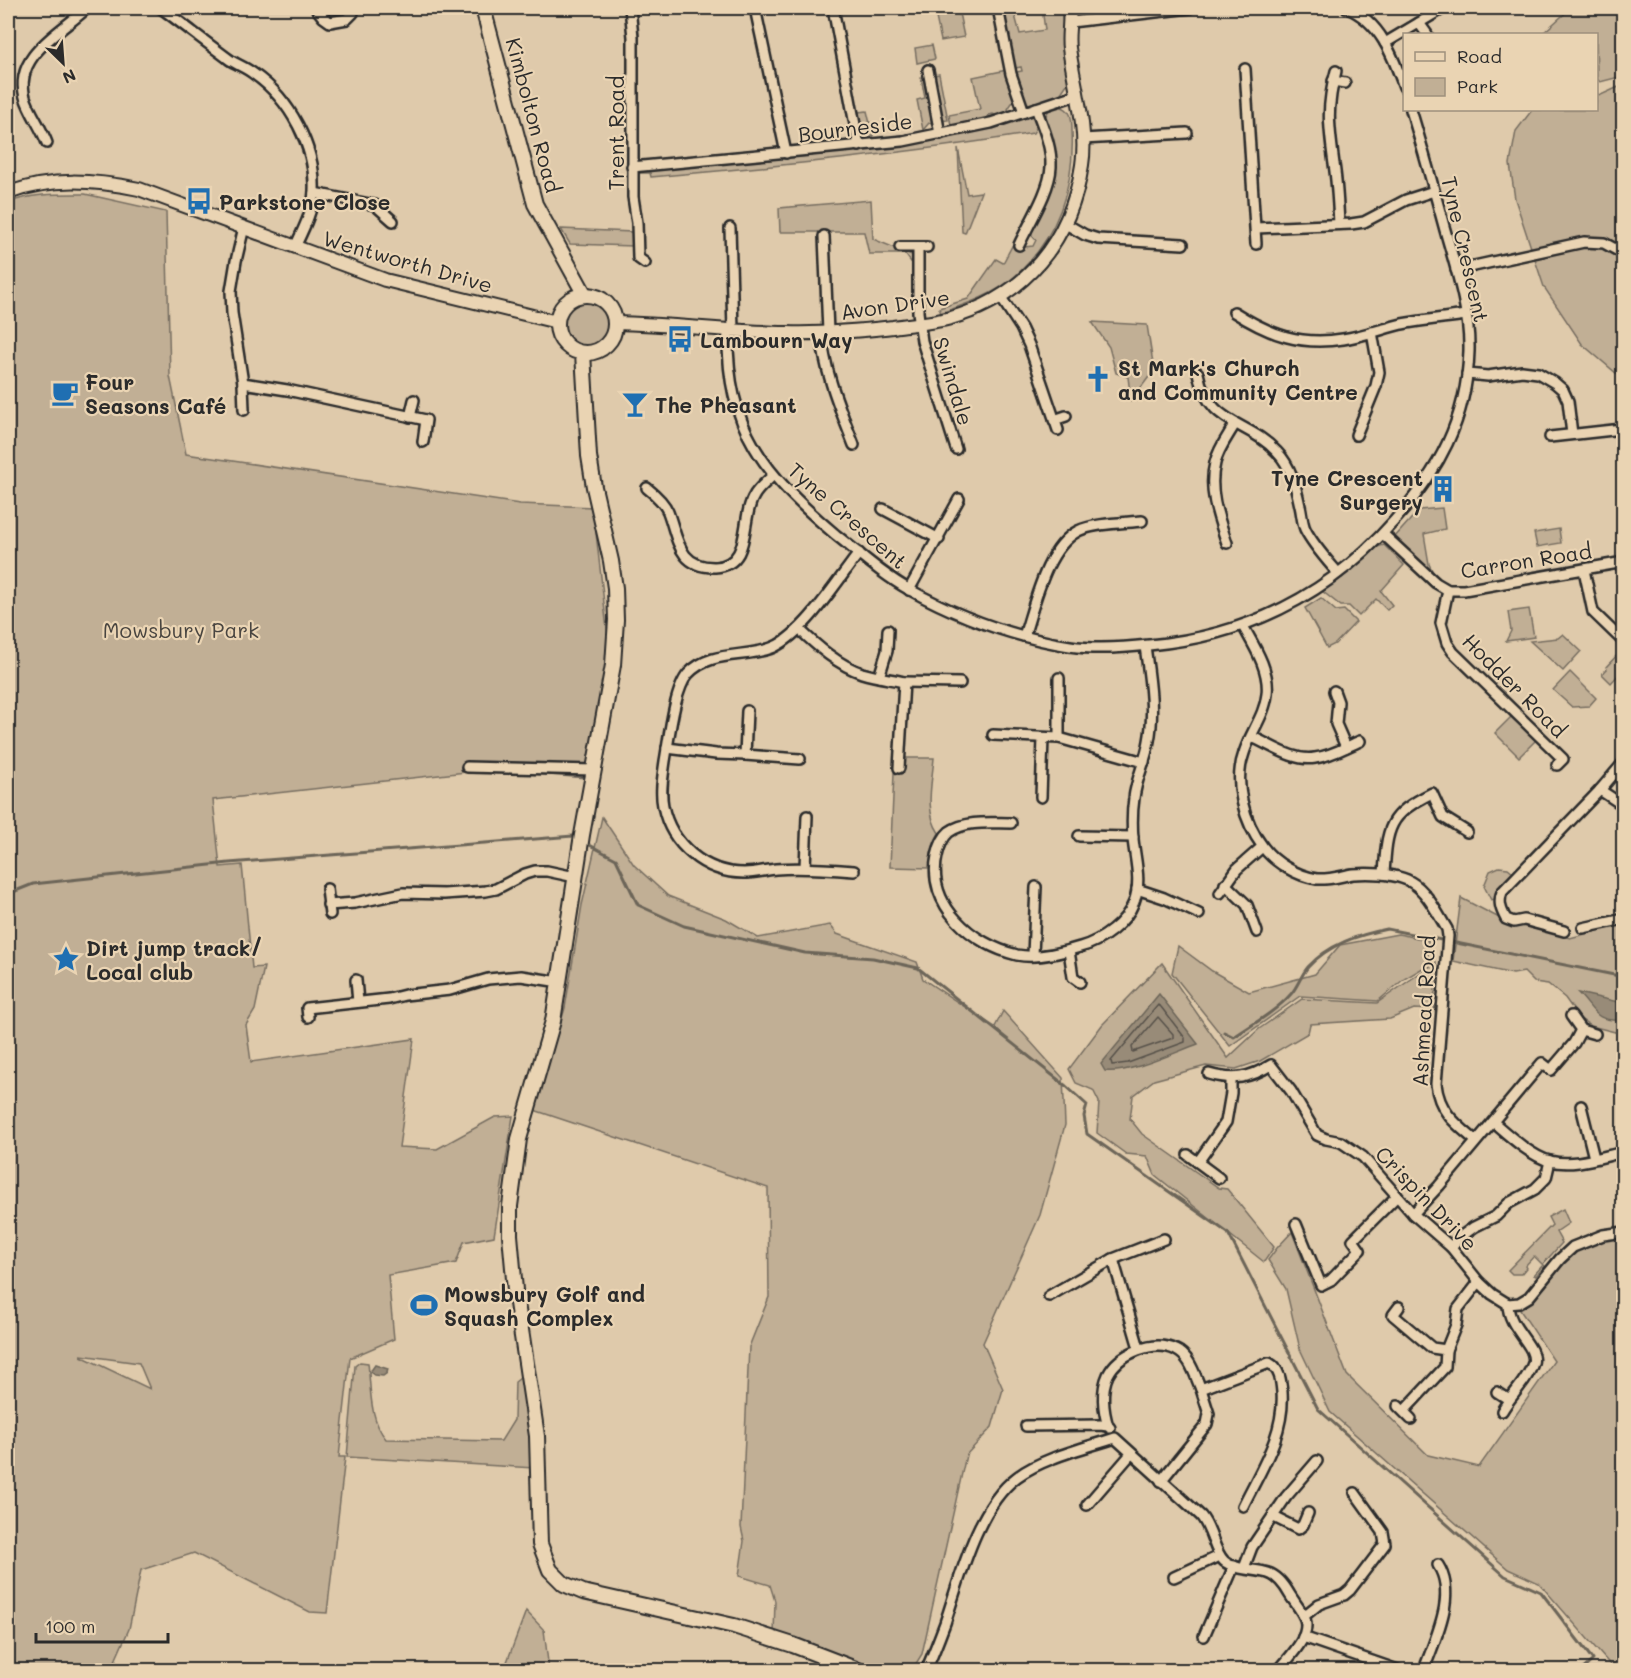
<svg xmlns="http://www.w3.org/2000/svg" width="1631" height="1678" viewBox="0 0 1631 1678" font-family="Mali,sans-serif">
	<rect width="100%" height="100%" fill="#dfcaab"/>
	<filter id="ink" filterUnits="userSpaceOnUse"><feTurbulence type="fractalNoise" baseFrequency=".0167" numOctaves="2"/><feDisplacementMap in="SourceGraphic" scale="12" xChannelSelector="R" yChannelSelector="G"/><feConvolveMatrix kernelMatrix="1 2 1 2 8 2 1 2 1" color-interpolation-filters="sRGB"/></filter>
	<g filter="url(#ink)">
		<g fill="#c1af95" stroke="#766d60" stroke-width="1.5" fill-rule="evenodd">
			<polygon points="320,8 349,8 349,9 344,17 333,19 324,14"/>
			<polygon points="934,8 958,8 964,37 941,41"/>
			<polygon points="1002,8 1013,8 1020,34 1045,30 1042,8 1062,8 1064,50 1069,81 1059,96 1034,105 1029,104 1024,101 1016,75 1017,72 1022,71 1021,67 1016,68 1013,66"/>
			<polygon points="1571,8 1623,8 1623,76 1600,82 1597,79 1596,34 1542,34"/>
			<polygon points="932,45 935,59 917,63 915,48"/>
			<polygon points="1007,70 1016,102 1012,103 1008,109 1009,113 998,117 993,114 989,115 987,120 954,128 951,125 949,115 980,109 973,77"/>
			<polygon points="939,74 948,120 929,123 923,130 917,100 925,98 921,78"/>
			<polygon points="1623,85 1623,379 1582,344 1544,287 1515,199 1510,164 1516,131 1532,110 1596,110 1597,94 1601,95"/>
			<path d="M1058,106c14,2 14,13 14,25 3,55 -15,108 -57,145 -21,19 -48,28 -74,37l-2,-5 29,-9 28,-40 7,4 9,-17 10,4 2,-3 9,-1 3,-6 -4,-4c-3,-15 21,-46 24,-66 2,-18 -6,-35 -12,-51l6,-11z"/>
			<polygon points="867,111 873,136 863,134 858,112"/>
			<path d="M1029,116l5,1c5,6 3,10 -1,16 -127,21 -254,33 -382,44l-1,-4h-10l4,-3c92,-8 186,-14 278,-28 36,-5 72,-16 107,-26z"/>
			<polygon points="958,148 967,194 981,192 965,233 962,232"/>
			<path d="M85,194l81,18 4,164 16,78 334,50 73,3 16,140 -23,131 -62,-5 -58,-1 -253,28 7,67 22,-2 10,103 12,-1 -9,43 -9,15 5,37 163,-23 -15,108 38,2 58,-32 18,-1 -19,120 -30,6 -8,21 -68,12 6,64 -44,19 -11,99h6l-18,156 -17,-1 -116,-59 -53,17 -12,59 -18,41h-103v-1467c23,-10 52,-9 77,-9zM81,1355l58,8 11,26 -69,-33z"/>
			<polygon points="871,200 873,239 912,255 915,259 914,266 905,254 869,254 864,232 780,232 779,208"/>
			<polygon points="561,229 633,232 634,246 570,244"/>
			<circle cx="587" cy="324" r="24"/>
			<polygon points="1092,322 1147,325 1154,370 1131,401 1128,377 1116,373 1109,347"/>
			<polygon points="1442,508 1445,529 1424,534 1429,564 1434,574 1394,538 1419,510"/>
			<polygon points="1559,529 1561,543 1537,547 1534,533"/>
			<polygon points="1384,545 1404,565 1381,591 1392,605 1387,610 1376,599 1359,616 1349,606 1341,606 1322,591 1377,547"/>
			<polygon points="1321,598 1336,611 1344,610 1356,622 1335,644 1327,648 1305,608"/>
			<polygon points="1529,609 1534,637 1506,641 1511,631 1508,612"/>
			<polygon points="1563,634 1581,651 1563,671 1530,641 1558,638"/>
			<polygon points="1623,649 1623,670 1611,683 1602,674 1607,669 1606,667"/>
			<polygon points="1570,672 1596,698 1589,706 1572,707 1553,690"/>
			<polygon points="1513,715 1537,739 1519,757 1495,733"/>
			<path d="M905,758h29c-2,25 -10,53 5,75 -7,12 -9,21 -9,35l-40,-1 4,-94h10z"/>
			<polygon points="602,817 634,865 668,896 726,919 758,938 830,925 837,934 917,962 923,979 995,1027 1003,1011 1063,1078 1065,1125 1040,1215 983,1343 1003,1389 992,1427 966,1455 922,1654 912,1670 868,1670 774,1634 775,1601 770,1585 739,1576 744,1541 741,1527 749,1347 769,1297 768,1188 534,1110 565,1008 582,905"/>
			<polygon points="1499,867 1508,868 1514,873 1495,893 1495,899 1491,900 1484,886 1490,871"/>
			<polygon points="1461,898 1505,921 1570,938 1623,924 1623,1034 1591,1026 1580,1019 1565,998 1548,984 1534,982 1524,972 1513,974 1453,961"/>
			<polygon points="1398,934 1428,940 1428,965 1404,979 1378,1001 1300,996 1230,1046 1172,973 1178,946 1212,971 1249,992 1315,974 1340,945"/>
			<polygon points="1436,962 1434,1010 1414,1009 1390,1019 1310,1024 1308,1033 1260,1061 1236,1069 1206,1066 1154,1080 1133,1096 1130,1119 1142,1134 1219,1188 1227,1189 1274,1247 1264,1262 1155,1175 1147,1156 1126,1154 1097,1133 1099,1102 1093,1090 1076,1083 1069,1069 1102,1025 1162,963 1228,1058 1259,1029 1302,999 1377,1003"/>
			<polygon points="1563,1209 1569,1223 1556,1232 1562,1243 1543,1264 1545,1266 1536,1276 1534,1275 1543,1265 1534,1256 1525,1266 1526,1268 1521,1274 1512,1274 1508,1270 1552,1225 1548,1217"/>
			<polygon points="1292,1232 1347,1375 1428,1455 1479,1467 1554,1361 1518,1307 1535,1299 1574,1249 1604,1238 1623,1234 1623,1661 1613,1668 1539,1583 1508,1569 1330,1412 1300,1349 1286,1289 1268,1260 1277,1248"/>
			<path d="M360,1362l8,1c3,25 1,56 18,76l115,2 13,-21 1,-38 9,-7 10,93 -187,-11 8,-91z"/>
			<polygon points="526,1611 544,1630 549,1670 504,1670"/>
		</g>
		<g fill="#988b78" stroke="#6c6559" stroke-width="1.5">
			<path d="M1578,993l45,10v17c-29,2 -28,-10 -45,-27z"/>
			<path d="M1159,994l39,50c-25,9 -68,30 -93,27l-4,-7z"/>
			<polygon points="375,1365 388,1369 387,1373 383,1376 374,1375 370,1372"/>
		</g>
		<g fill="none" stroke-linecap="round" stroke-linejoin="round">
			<g stroke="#57514a" stroke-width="1.5">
				<polygon points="1158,1005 1161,1007 1185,1038 1185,1042 1128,1063 1112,1065 1111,1061"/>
				<polygon points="1158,1017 1173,1034 1173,1038 1133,1052 1132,1047"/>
			</g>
			<g stroke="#6c6559" stroke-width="3">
				<polyline points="584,842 616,859 638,905 684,926 805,953 873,958 918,968 1066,1086 1087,1105 1084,1116 1087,1134 1228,1233 1318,1409 1505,1576 1541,1592 1593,1660 1582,1670"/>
				<polyline points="8,894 33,884 229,863 573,836 578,839"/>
				<path d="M1224,1032l10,5c19,-13 41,-25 57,-43 7,-8 10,-19 17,-27 21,-23 50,-32 79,-38l237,48"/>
			</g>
			<defs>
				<g id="minor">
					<path d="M161,8c23,17 46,35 69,52 8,5 17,8 24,14 36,25 62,74 60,117 -1,20 -11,39 -19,56"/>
					<polyline points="316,8 323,17 330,22 347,19 353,13 353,8"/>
					<polyline points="630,8 633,37 633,197 637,223 638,258 645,263"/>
					<polyline points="755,8 786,153"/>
					<polyline points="833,8 859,146"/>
					<polyline points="998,8 1011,74 1024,112"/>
					<path d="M1347,8c33,13 46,48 57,79"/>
					<polyline points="1071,22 1190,8"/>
					<polyline points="1419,23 1427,34"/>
					<polyline points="1385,43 1444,8"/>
					<polyline points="1245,69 1256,244"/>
					<polyline points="928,70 940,134"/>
					<path d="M1336,71c-10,37 -7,55 -2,93 3,19 4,40 5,60"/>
					<polyline points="1333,81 1345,83"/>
					<polyline points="1083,139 1187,133"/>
					<path d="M47,143c-6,-16 -17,-30 -22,-46 -12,-42 37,-65 62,-89"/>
					<polyline points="632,167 903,141 991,123 1076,95"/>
					<polyline points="314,193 375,205 393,221"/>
					<polyline points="1066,224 1085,235 1098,239 1183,244"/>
					<polyline points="244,227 236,261 231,291 232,313 243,383 287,390 426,420 423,442"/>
					<polyline points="730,228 733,330"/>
					<polyline points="1256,228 1351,224 1364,222 1406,200 1434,191"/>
					<polyline points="824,236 828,332"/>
					<path d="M1019,245c10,-22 31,-54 32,-78 1,-20 -8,-40 -15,-59"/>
					<polyline points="900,247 927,247"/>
					<polyline points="918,247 918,312 922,341 956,449"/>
					<polyline points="1456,270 1584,242 1604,243 1624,254"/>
					<polyline points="1000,296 1021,328 1029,345 1058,430"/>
					<path d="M1234,312c36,23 67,34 109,27 20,-3 39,-10 59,-15 21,-4 43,-6 64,-9"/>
					<path d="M728,330c-2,99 36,144 108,205 24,19 47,40 74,55 49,27 104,47 160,56 26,4 53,2 79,-1 98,-9 179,-49 245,-124 44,-49 73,-101 75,-170 1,-40 -13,-82 -24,-121 -11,-40 -22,-81 -34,-120"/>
					<path d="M821,332c4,42 18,74 33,113"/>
					<path d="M1198,373c10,53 50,47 79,79 14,14 19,35 23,54 2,8 2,16 5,23 8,16 21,30 33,44"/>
					<polyline points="1467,374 1488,376 1522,371 1538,373 1555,383 1563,390 1568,401 1572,434"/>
					<polyline points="243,383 244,410"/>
					<polyline points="410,417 414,400"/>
					<polyline points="1054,420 1066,416"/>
					<polyline points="1356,435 1376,386 1379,372 1372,332"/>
					<polyline points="1550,437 1622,429"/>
					<path d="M647,488c9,7 17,14 21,24 10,26 10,56 47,55 38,-2 25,-49 39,-71 4,-8 13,-14 19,-21"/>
					<polyline points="883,509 939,539"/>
					<polyline points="1383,534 1436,583 1448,590 1464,590 1624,562"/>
					<path d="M1227,543c-9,-26 -19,-53 -12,-80 3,-14 13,-27 20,-39"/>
					<polyline points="1584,570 1593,612 1624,642"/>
					<polyline points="909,590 959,499"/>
					<polyline points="1448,590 1441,623 1447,643 1453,652 1563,759 1557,765"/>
					<path d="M1243,626c11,20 27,44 24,68 -2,21 -17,39 -23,59 -11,30 0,69 19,94 12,16 34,29 54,32 12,1 24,-3 36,-5 18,-1 42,-1 58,8 16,9 26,31 36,47l1,7 -12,148c3,28 20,40 40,57"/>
					<path d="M799,629c18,17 39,36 63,44 13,4 28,6 42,9l-5,86"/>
					<path d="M1024,636c11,-33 22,-88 54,-105 16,-8 46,-8 64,-10"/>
					<polyline points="879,677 887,651 888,630"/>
					<polyline points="904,682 960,683"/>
					<polyline points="1334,691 1338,702 1336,724 1346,747"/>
					<polyline points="993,735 1059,738 1144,762"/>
					<path d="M1252,737c19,8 42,25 63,21 16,-2 31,-11 45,-17"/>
					<polyline points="1059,738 1059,678"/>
					<polyline points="667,748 716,754 745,755 747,711"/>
					<polyline points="745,755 800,759"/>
					<polyline points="467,767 594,770"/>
					<polyline points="1600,790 1624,806"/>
					<polyline points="1041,797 1043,738"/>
					<path d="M1011,823c-20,0 -45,-3 -62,9 -7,6 -10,15 -12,24 -11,49 36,89 80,99 20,4 44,-2 63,-8 22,-6 46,-24 54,-45 8,-21 1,-42 -1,-63 -1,-13 -1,-28 1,-41 2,-19 12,-38 15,-57 6,-31 0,-65 -4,-95"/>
					<polyline points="1079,836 1133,837"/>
					<polyline points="805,868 807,816"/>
					<path d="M854,871c-26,-2 -52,-4 -78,-2 -10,1 -21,4 -32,4 -39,0 -73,-28 -81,-67 -3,-15 0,-30 2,-45 4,-22 9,-71 23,-87 23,-25 58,-15 86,-27 31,-14 63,-66 85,-94"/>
					<path d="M1384,874c3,-47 4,-59 48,-81l11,24 24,15"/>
					<polyline points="1225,884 1247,905 1257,932"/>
					<polyline points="327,889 330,914"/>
					<polyline points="1137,889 1164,898 1199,914"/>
					<polyline points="1220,893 1237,869 1262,847"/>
					<polyline points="328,905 355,903 403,893 444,894 486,891 496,889 525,874 535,871 547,871 575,877"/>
					<polyline points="1583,928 1624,919"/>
					<path d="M1564,931l-40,-11 -10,2 -8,-3c-5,-9 -8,-17 -4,-27l98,-102 24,-28"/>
					<polyline points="1069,951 1073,977 1080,982"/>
					<polyline points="1033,955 1036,887"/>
					<polyline points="356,980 358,1002"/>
					<polyline points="1571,1016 1581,1030 1595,1034"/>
					<polyline points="308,1017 307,1008 389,999 405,995 450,990 488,979 521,976 560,982"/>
					<path d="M1209,1074c24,7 41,4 62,-9l20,26 26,44 9,4 15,3 22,15 50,57 38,33 28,35 13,12 16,10 11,-1 10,-6 31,-38 13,-12 30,-12 21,-3"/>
					<polyline points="1581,1106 1594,1158"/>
					<path d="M1493,1122c14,12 39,35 57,39 24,6 50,-4 74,-9"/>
					<polyline points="1188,1155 1219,1178"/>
					<polyline points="1198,1162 1226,1122 1231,1093 1231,1078"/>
					<polyline points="1413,1214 1439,1186 1542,1063 1551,1070 1574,1043 1581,1030"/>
					<polyline points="1296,1224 1321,1285 1331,1280 1360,1250 1353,1240 1397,1196"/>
					<polyline points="1451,1247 1459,1238 1474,1227 1496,1216 1509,1203 1535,1189 1546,1178 1550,1161"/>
					<polyline points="1113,1259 1139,1348"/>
					<polyline points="1049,1296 1113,1259 1164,1239"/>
					<polyline points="1399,1307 1393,1315 1432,1348 1446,1350"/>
					<polyline points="1497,1392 1508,1399"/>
					<polyline points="1398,1406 1411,1419"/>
					<polyline points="1404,1411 1445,1367 1446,1350 1456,1325 1458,1309 1479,1282"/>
					<path d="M1502,1411c9,-16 26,-31 31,-48 5,-17 -25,-34 -25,-59"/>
					<polyline points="1026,1426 1100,1425 1108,1426 1110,1428"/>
					<path d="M1108,1426c-5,-16 -7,-36 0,-51 11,-22 46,-36 68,-25 14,6 19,26 25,39"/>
					<path d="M1161,1481l46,-57 2,-10 -8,-25 68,-26c11,6 12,18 13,29 3,42 -21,77 -39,114"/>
					<polyline points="1087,1505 1131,1454"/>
					<polyline points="1274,1517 1298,1529 1303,1525 1308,1513"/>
					<polyline points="1244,1568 1252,1547 1286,1497 1317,1461"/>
					<polyline points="1174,1577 1219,1556"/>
					<polyline points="1304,1616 1319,1604 1344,1595 1350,1590 1385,1544 1383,1532 1355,1493"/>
					<polyline points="1204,1636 1234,1566"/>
					<polyline points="1303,1637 1398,1670"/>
					<path d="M926,1670c7,-15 13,-31 19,-47 15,-45 32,-116 72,-146 25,-19 68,-29 98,-39l86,78c11,13 13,36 23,45 10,9 31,8 44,12 10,3 17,13 22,22 5,8 12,16 15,24 6,18 -16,38 -26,51"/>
					<path d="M1424,1670c10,-30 34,-74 14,-105"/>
				</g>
				<g id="tertiary">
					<path d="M8,193c45,-16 84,-13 131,-4l246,91 172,42"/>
					<path d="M615,323c58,1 116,9 173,10 35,1 70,-2 105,-6 19,-3 39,-4 58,-9 74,-21 120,-78 131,-153 6,-36 -8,-80 -13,-117 -2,-13 2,-27 0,-40"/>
				</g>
				<g id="secondary">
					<polyline points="483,8 535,204 585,295"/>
					<circle cx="586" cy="324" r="29"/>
					<polyline points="583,353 589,456 594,487 611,561 615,588 616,620 613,665 582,835 553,1021 519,1139 510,1206 510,1235 515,1290 537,1436 540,1544 550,1570 564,1584 583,1592 734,1626 793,1645 858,1670"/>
				</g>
			</defs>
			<use href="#minor" stroke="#2b2b2b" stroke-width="14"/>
			<use href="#tertiary" stroke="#2b2b2b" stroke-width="16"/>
			<use href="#secondary" stroke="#2b2b2b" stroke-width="18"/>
			<use href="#minor" stroke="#ead4b3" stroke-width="9"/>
			<use href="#tertiary" stroke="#ead4b3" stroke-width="12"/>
			<use href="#secondary" stroke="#ead4b3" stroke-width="14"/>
		</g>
	</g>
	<defs>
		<symbol id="bus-bare" viewBox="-9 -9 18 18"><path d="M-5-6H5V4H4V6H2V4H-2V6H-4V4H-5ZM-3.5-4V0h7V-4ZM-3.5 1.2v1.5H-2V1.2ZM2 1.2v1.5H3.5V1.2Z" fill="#1f6fb2" stroke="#ead4b3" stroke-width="2.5" paint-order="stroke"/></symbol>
		<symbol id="church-bare" viewBox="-9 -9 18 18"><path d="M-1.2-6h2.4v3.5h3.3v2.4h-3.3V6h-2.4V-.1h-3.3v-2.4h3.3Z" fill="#1f6fb2" stroke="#ead4b3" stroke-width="2.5" paint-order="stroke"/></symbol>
		<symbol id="cafe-bare" viewBox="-9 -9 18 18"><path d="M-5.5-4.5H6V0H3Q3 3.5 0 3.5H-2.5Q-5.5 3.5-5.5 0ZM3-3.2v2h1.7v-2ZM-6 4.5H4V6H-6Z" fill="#1f6fb2" stroke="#ead4b3" stroke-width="2.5" paint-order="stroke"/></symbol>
		<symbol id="bar-bare" viewBox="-9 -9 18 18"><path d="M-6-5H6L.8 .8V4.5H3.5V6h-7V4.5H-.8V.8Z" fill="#1f6fb2" stroke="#ead4b3" stroke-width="2.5" paint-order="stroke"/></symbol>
		<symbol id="building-bare" viewBox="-9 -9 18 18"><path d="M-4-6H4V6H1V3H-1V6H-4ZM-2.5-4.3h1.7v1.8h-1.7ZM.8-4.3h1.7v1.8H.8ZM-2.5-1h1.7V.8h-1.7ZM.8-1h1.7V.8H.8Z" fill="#1f6fb2" stroke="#ead4b3" stroke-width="2.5" paint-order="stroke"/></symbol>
		<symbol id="sight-bare" viewBox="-9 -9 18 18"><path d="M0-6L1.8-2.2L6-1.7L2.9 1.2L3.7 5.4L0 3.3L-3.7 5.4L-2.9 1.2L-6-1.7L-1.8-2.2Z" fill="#1f6fb2" stroke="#ead4b3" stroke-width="2.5" paint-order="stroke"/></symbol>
		<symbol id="stadium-bare" viewBox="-9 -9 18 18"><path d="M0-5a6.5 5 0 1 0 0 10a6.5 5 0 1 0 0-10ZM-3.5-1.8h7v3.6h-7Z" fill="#1f6fb2" stroke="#ead4b3" stroke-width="2.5" paint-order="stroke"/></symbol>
	</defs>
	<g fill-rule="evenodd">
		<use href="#bus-bare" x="180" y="182" width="38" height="38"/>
		<use href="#bus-bare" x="661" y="320" width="38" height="38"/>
		<use href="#church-bare" x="1079" y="360" width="38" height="38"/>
		<use href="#cafe-bare" x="46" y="374" width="38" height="38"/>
		<use href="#bar-bare" x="616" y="385" width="38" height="38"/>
		<use href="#building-bare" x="1424" y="470" width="38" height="38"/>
		<use href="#sight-bare" x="47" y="940" width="38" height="38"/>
		<use href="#stadium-bare" x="405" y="1286" width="38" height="38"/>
	</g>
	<g text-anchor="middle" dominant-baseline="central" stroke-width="4.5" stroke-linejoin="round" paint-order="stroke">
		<g font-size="21" fill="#2b2b2b" stroke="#ead4b3">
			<text transform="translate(534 115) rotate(75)">Kimbolton Road</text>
			<text transform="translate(855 127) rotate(-7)">Bourneside</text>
			<text transform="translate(615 133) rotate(-90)">Trent Road</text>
			<text transform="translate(1466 249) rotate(77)">Tyne Crescent</text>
			<text transform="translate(408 261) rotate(16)">Wentworth Drive</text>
			<text transform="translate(895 304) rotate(-8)">Avon Drive</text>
			<text transform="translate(954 381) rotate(73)">Swindale</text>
			<text transform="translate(848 515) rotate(41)">Tyne Crescent</text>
			<text transform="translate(1526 560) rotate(-9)">Carron Road</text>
			<text transform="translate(1515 685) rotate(45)">Hodder Road</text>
			<text transform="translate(1423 1011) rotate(-87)">Ashmead Road</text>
			<text transform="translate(1427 1198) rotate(46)">Crispin Drive</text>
		</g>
		<g font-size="21" font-weight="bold" fill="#2b2b2b" stroke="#ead4b3" text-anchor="start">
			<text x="219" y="201">Parkstone Close</text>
			<text x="700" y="339">Lambourn Way</text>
			<text x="1118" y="367">St Mark's Church<tspan x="1118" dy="24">and Community Centre</tspan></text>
			<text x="85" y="381">Four<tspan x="85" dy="24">Seasons Café</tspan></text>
			<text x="655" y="404">The Pheasant</text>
			<text x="1423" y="477" text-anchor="end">Tyne Crescent<tspan x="1423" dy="24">Surgery</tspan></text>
			<text x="86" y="947">Dirt jump track/<tspan x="86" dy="24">Local club</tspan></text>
			<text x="444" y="1293">Mowsbury Golf and<tspan x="444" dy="24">Squash Complex</tspan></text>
		</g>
		<g font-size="21" fill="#494540" stroke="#ead4b3">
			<text x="181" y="629">Mowsbury Park</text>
		</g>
	</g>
	<rect width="1631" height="1678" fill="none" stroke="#ead4b3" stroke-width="30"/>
	<rect x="15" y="15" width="1601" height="1648" fill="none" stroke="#2b2b2b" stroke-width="2" filter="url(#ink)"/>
	<rect x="1403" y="33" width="195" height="78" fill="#ead4b3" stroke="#9e907d" stroke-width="1.5"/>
	<rect x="1415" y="52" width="30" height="9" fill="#ead4b3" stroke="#9e907d" stroke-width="1.5"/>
	<text x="1457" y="63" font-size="18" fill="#2b2b2b">Road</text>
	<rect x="1415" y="78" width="30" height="18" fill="#c1af95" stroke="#9e907d" stroke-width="1.5"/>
	<text x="1457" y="93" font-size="18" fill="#2b2b2b">Park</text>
	<g transform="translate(63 63) rotate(155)" stroke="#ead4b3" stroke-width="4.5" paint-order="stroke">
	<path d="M0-4.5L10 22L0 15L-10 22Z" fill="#2b2b2b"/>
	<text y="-9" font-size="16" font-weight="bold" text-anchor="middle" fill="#2b2b2b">N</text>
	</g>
	<path d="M36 1633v9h132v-9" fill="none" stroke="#2b2b2b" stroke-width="3"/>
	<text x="45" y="1633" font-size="18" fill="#2b2b2b" stroke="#ead4b3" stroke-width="4.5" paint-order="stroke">100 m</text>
</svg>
